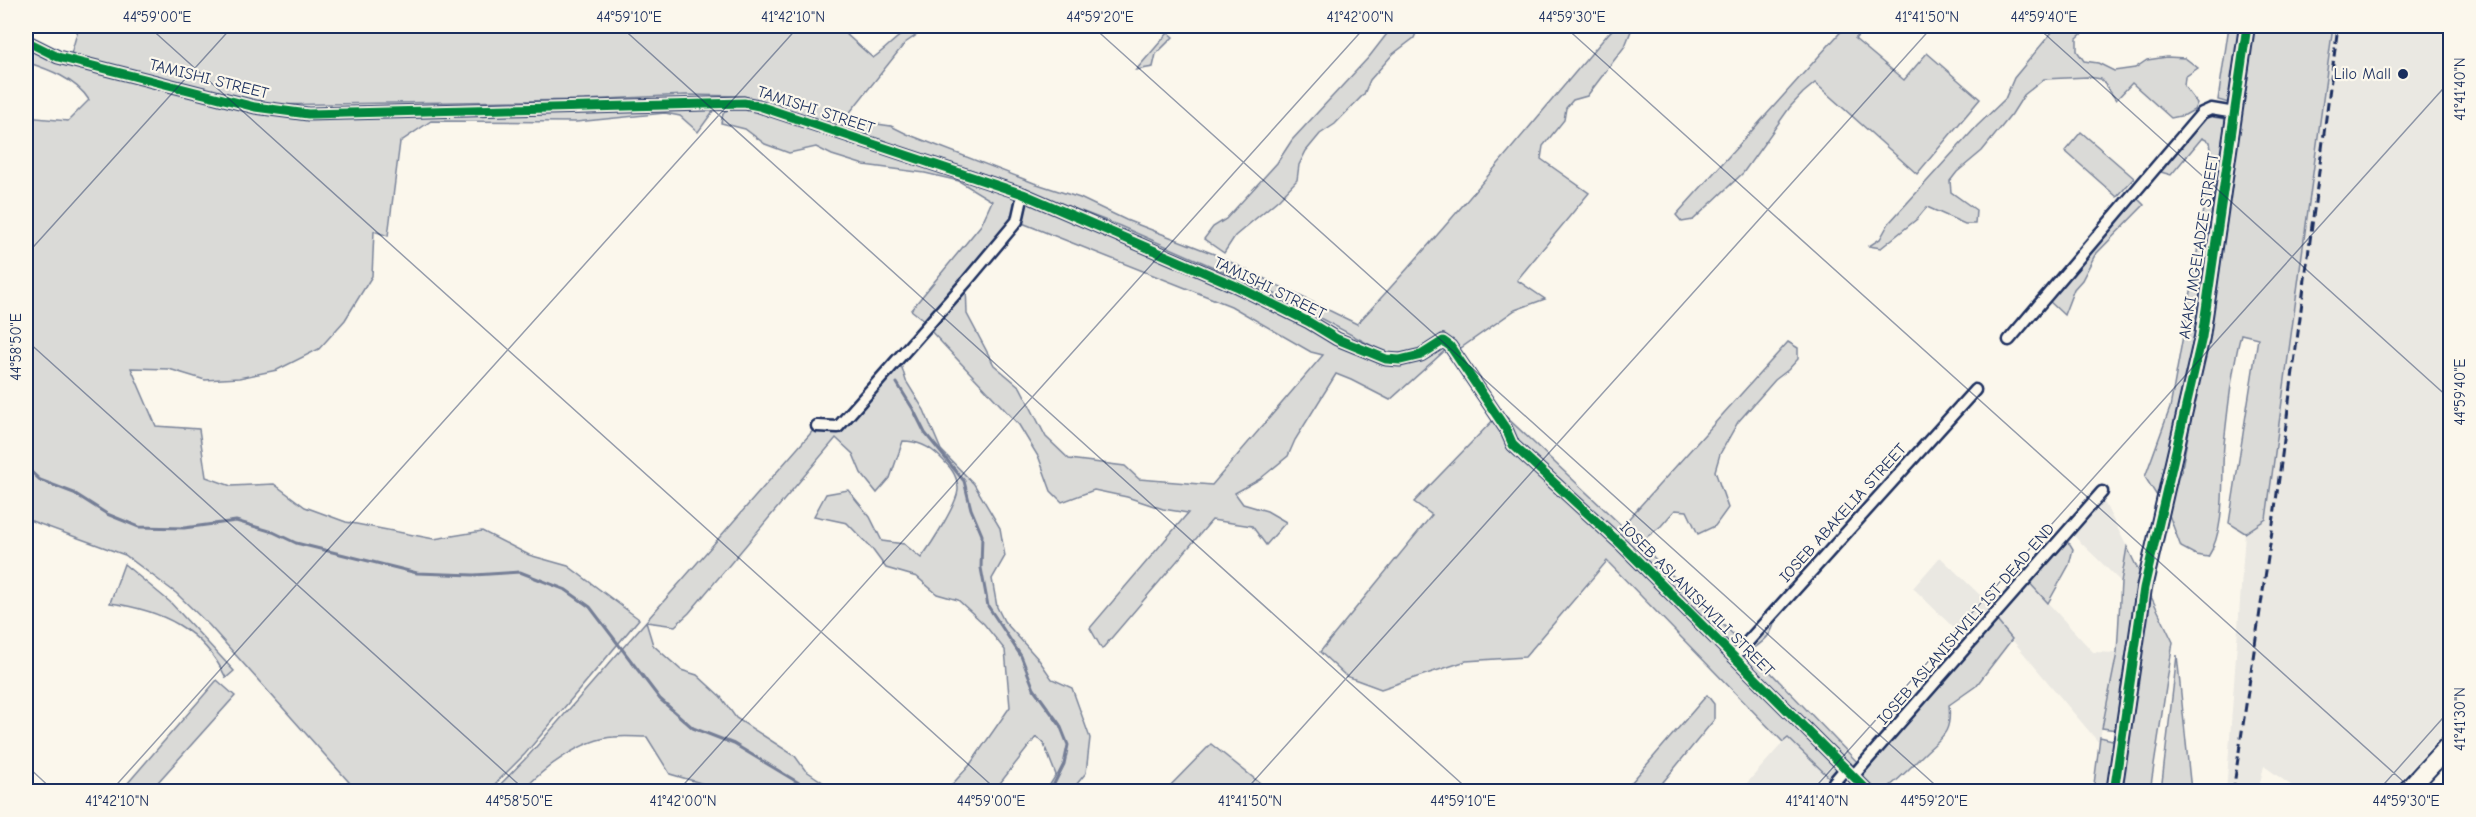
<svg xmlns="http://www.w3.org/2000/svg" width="2476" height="817" viewBox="0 0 2476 817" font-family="'Comic Neue',sans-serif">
	<rect width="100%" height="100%" fill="#fbf7ec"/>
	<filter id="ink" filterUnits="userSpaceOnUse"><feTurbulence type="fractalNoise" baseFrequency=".0167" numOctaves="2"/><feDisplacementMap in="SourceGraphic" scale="12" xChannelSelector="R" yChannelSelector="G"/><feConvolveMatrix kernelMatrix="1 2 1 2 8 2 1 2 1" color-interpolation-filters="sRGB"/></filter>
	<g filter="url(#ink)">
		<g fill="#eae8e2">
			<polygon points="2333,26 2450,26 2450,726 2390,791 2299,791 2264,766 2258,791 2226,792 2245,533 2266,518"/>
			<polygon points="2100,494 2127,547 2121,582 2068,530"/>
			<polygon points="1940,557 1997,611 2026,579 2093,652 2117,653 2099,743 1993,617 1969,643 1913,588"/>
			<polygon points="1787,738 1844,792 1739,792"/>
		</g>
		<g fill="#dadad7" stroke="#7a849a" stroke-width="1.5">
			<path d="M79,26h758l36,32c22,-15 28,-32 57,-32l-25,17 -58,73 9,5 35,5 16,8 127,49 46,15 46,22 88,34 143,70c87,-93 168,-193 251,-290l8,-8h17l-8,20 -38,50 -14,4 -7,8 -2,12 -21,26 -2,13 48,34 -72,87 28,19 -30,11 -57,40 -13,-13 -14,5 -12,8 -30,5 -114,-61 -155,-68 -133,-51 -243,-79 -58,-1 -101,5 -321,5 -65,-15 -128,-36z"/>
			<polygon points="1393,26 1419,26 1414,38 1393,54 1370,80 1364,94 1335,124 1320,134 1306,151 1299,165 1297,180 1279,199 1235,236 1224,253 1204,239 1213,227 1226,219 1277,163 1292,140 1369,57"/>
			<polygon points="1846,26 1867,26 1855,39 1904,80 1927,53 1980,99 1917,174 1815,83 1803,93 1790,107 1743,173 1693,220 1682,222 1676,215"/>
			<polygon points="2057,26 2090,26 2077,38 2077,51 2084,61 2098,63 2114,71 2135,68 2147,60 2167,57 2185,58 2198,68 2185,77 2184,86 2197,103 2194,110 2185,115 2171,118 2132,83 2116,100 2101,79 2088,77 2044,79 2024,95 2012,114 1982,151 1957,172 1950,181 1951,192 1976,210 1975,224 1965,224 1927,207 1917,219 1881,248 1869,246 1880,239 1889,223 1977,126 2005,99 2014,78"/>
			<polygon points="2229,26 2240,26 2229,103 2218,100"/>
			<path d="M2253,26h80l-67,493 -21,14 -16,-10 29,-185 -17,-4c-9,35 -13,74 -17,110 -3,34 3,83 -16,113l-12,-2 -15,-8 -12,-32 -24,-38 25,-69 24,-133 17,-125 -1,-8 -8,-4 -31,37 -10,-3 45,-56 20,3 -33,232 -27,120 15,2 35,-187z"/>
			<polygon points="1168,33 1173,37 1156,54 1153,67 1136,70"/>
			<path d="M26,46l29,14 201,53 37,2 426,-12 -21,29 -18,-16 -15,-3 -89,9 -145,-1 -31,21 -12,94 -14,-5 -2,45 -27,44 -26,29 -42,21 -38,8 -34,2 -36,-11 -38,-1 25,58 43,3 7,48 25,9 43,-2 31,23 41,15 88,17 48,-8 47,24 39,11 71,53 -114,135 -37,37h-131l-148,-166 -33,-32 -51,-38 -99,-36v-402l42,4 21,-21c-13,-21 -41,-31 -63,-38z"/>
			<polygon points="731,106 744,107 929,166 1110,230 1337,339 1400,360 1443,341 1450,346 1390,400 1351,380 1336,374 1295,440 1288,456 1260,479 1235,493 1243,504 1267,511 1286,522 1266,545 1252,526 1212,520 1102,649 1090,628 1188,513 1163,509 1127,497 1094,490 1062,502 1051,491 1039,458 1019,425 927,327 966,282 967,314 994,365 1020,387 1046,437 1069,459 1125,466 1139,479 1212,485 1323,355 1311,352 1231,306 1017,221 925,321 911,310 981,225 992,201 959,181 925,173 864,165 832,155 816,147 789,153 765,144 745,129 721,123 723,114"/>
			<polygon points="2081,132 2134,178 2117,197 2065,151"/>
			<polygon points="2136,197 2144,205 2095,255 2082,280 2074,289 2064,315 2048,300"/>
			<path d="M1788,342l10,6v11l-10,11 -13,10 -37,42 -18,32 -5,17 13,37 -13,18 -17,8 -11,-23 -12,-1 -14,16 -22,17 105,102 35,-39c-6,26 -8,31 -29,45l111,115 132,-150 19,23 -36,47 -27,19c3,30 -8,32 -26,50 -13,13 -23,24 -38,35l1,2 -12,-1 -15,-16 -6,1 -7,-8 -12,14 -46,-44 -5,4 -176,-181 -82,96 -59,4 -85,28 -35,-13 -26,-24 112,-137 -18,-13 87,-90 121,114z"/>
			<path d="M899,358l7,23 18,29 17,40 33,34 26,44 5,28 -13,23 5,28 7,14 35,39 13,19 20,9 18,50 -4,35 -15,18h-25l10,-16 -13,-33 -7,-5 -42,54h-48l23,-25 41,-59 -5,-57 -21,-26 -26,-24 -21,-6 -20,-17 -31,-9 -14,-19 -25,-26 -33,-7 12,-22 22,-4 22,27 12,24 22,3 17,14c9,-12 38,-56 37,-70 -1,-14 -8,-21 -18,-31 -10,-10 -22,-16 -37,-16l-13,37 -13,15 -16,-20 -8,-19 -17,-16 -147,175 -14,13 -29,-4 7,23 28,25 16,5 24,22 15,21 59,38 10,14 28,19 17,-3 8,5h-130l-58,-17 -23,-37c-11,0 -22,-1 -33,0 -32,2 -71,31 -91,54l-30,1 36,-37 288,-329 21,1z"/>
			<polygon points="2060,539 2070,544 2073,549 2069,565 2048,603 2026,579"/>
			<polygon points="2127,547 2173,642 2150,791 2119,791 2128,654 2117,730 2102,728 2117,653 2121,582"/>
			<path d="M124,564l46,38 64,69 -8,7c-23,-49 -65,-68 -116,-75z"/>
			<polygon points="2177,655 2191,791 2161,791"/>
			<polygon points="217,680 235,696 150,791 121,791"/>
			<polygon points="1707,695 1714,704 1714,720 1659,787 1656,791 1624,791"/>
			<polygon points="2100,737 2117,741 2110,791 2093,792"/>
			<polygon points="1211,744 1270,791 1165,791"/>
		</g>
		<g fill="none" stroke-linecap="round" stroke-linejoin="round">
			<g stroke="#747e96" stroke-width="3">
				<polyline points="897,383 913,409 925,433 964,481 971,509 982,535 981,568 988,606 1021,656 1034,689 1060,725 1068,745 1064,764 1050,792"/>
				<polyline points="26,467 40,480 74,493 107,514 139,527 184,528 236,521 273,532 296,543 417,573 474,575 520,572 566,590 590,607 660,699 693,728 734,744 814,792"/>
			</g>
			<defs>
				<g id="minor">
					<polyline points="26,41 58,57 255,107 308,114 744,103 759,106 1023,194 1236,286 1309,322 1337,339 1386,359 1400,360 1421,355 1443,341 1450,346 1506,429 1513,445 1622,545 1869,792"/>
					<polyline points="2009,340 2202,113 2211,109 2235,113"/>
					<polyline points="817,426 838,427 966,282 1017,221 1023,194"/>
					<polyline points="1734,657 1975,390"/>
					<polyline points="1853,776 2102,492"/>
					<polyline points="1844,792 1834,782 1846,768"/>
				</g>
				<polyline id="tertiary" points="2114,792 2144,588 2202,337 2247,26"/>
				<polyline id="trunk" points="2406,792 2450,744"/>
			</defs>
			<use href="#minor" stroke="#1b2f5e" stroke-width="15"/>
			<use href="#tertiary" stroke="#1b2f5e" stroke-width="18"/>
			<use href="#trunk" stroke="#1b2f5e" stroke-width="22"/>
			<use href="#minor" stroke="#fbf7ec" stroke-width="10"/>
			<use href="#tertiary" stroke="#fbf7ec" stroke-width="14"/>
			<use href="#trunk" stroke="#fbf7ec" stroke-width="18"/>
			<polyline stroke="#1b2f5e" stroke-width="3" stroke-dasharray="9 4.5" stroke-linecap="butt" points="2233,792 2273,524 2338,26"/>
			<defs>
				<g id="cycleway">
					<polyline points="26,41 58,57 255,107 308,114 744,103 759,106 1023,194 1236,286 1309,322 1337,339 1386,359 1400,360 1421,355 1443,341 1450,346 1506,429 1513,445 1622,545 1869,792"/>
					<polyline points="2114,792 2144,588 2202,337 2247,26"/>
				</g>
			</defs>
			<use href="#cycleway" stroke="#fbf7ec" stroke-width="13"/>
			<use href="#cycleway" stroke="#00873e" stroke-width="9"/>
		</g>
	</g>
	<path fill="none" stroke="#1b2f5e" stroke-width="1.5" stroke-opacity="0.45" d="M148,26l851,766M620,26l851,766M1092,26l851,766M1564,26l851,766M2036,26l414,373M26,255l207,-229M26,340l501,452M26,765l29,27M110,792l689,-766M677,792l689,-766M1244,792l689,-766M1811,792l639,-711M2377,792l73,-82"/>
	<circle fill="#1b2f5e" stroke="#fbf7ec" stroke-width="2" cx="2403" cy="74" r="6"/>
	<g text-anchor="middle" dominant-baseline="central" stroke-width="4.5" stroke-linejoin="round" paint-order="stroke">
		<g font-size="16" fill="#1b2f5e" stroke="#fbf7ec" text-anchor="end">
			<text x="2391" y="74">Lilo Mall</text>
		</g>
		<g font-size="16" fill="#1b2f5e" stroke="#fbf7ec">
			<text transform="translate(209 79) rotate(14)">TAMISHI STREET</text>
			<text transform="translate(816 110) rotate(18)">TAMISHI STREET</text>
			<text transform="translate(2199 246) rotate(-81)">AKAKI MGELADZE STREET</text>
			<text transform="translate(1270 288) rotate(26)">TAMISHI STREET</text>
			<text transform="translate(1843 513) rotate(-48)">IOSEB ABAKELIA STREET</text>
			<text transform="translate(1697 599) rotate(45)">IOSEB ASLANISHVILI STREET</text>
			<text transform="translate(1966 624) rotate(-49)">IOSEB ASLANISHVILI 1ST DEAD END</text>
		</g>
	</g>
	<rect width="2476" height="817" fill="none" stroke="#fbf7ec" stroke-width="66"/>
	<rect x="33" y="33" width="2410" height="751" fill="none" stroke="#1b2f5e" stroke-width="2"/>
	<g font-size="15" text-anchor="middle" fill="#1b2f5e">
		<text x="157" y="22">44°59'00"E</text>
		<text x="629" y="22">44°59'10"E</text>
		<text x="793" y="22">41°42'10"N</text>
		<text x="1100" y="22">44°59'20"E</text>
		<text x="1360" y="22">41°42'00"N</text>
		<text x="1572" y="22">44°59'30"E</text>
		<text x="1927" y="22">41°41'50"N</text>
		<text x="2044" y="22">44°59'40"E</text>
		<text transform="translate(2460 89) rotate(-90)" y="5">41°41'40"N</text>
		<text transform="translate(16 347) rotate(-90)" y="5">44°58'50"E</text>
		<text transform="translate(2460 392) rotate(-90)" y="5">44°59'40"E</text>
		<text transform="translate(2460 719) rotate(-90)" y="5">41°41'30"N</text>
		<text x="117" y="806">41°42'10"N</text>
		<text x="519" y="806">44°58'50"E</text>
		<text x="683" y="806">41°42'00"N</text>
		<text x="991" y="806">44°59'00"E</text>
		<text x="1250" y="806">41°41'50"N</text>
		<text x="1463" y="806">44°59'10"E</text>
		<text x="1817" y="806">41°41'40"N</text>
		<text x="1934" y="806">44°59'20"E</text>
		<text x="2406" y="806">44°59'30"E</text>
	</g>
</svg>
